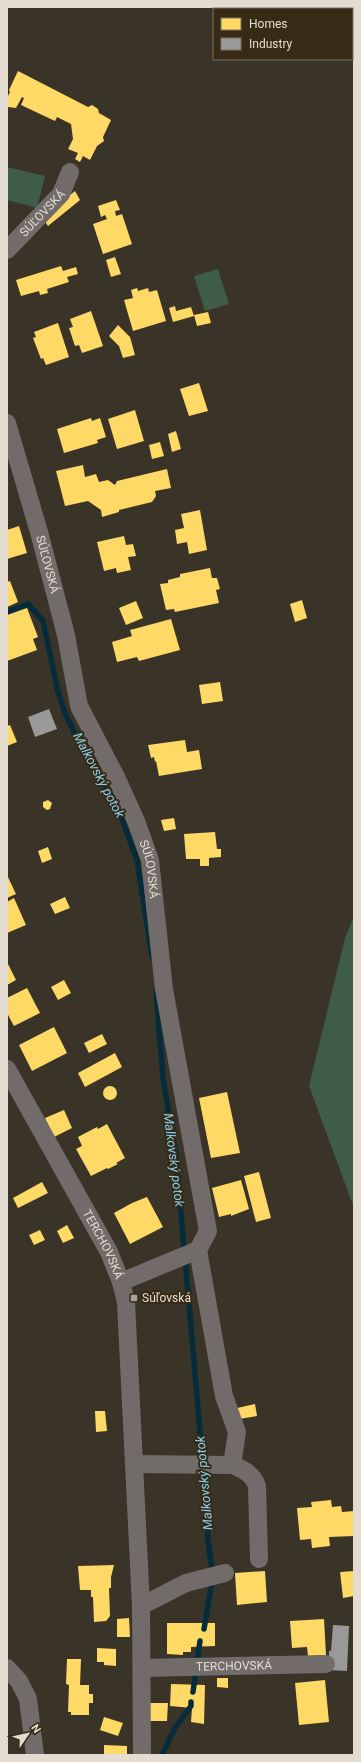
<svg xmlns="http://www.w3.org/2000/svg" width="361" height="1762" viewBox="0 0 361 1762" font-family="Roboto,sans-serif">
	<rect width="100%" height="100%" fill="#3a3328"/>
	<g fill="#3f5c48">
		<polygon points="7,167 45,176 37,208 7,200"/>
		<polygon points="218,269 229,304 205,311 194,276"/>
		<polygon points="354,916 354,1208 309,1086 345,938"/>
	</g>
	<g fill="#ffd966">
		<polygon points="18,71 88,107 92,105 98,109 99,113 111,120 103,137 104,141 97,146 90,160 83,156 80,162 75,159 78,153 68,149 73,139 71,124 57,117 55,121 21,105 24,98 22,97 16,108 8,107 7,98 10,92 9,90"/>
		<polygon points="75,191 80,200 48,226 42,217"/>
		<polygon points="116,200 120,210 115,211 116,216 122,214 132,244 103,254 93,224 107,219 105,215 101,217 98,206"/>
		<polygon points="115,257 121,274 111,277 106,260"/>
		<polygon points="61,266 63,271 76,267 78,274 67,277 69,282 47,289 48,293 40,295 39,291 21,296 16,280"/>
		<polygon points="137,288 138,291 148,288 149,292 157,290 166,321 133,331 124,300 133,298 131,290"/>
		<polygon points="175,306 176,311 191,307 194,316 173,322 169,308"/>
		<polygon points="91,311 103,346 82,353 79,345 75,346 69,328 73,327 70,319"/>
		<polygon points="208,312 211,323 197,326 194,315"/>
		<polygon points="58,323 69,357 46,365 43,358 41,359 33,338 36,337 34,332"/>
		<polygon points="118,325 130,337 135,355 123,358 119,346 109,336"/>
		<polygon points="199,383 208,411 189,416 180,389"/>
		<polygon points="135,410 144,441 117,449 108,419"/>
		<polygon points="91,418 92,421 100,418 106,437 97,440 98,443 64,453 57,429"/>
		<polygon points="176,431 181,449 172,452 168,434"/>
		<polygon points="160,442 164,456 152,459 149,445"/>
		<polygon points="83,465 85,477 96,474 99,482 108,480 115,485 117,481 167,469 171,488 155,491 156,496 152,502 119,510 119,512 102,517 101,510 88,501 65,506 56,471"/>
		<polygon points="200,510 207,550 189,554 187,542 177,544 175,530 184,528 181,514"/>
		<polygon points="19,526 27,553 7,559 7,530"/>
		<polygon points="124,536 126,545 133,544 136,556 128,557 131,570 117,573 116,568 104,571 97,542"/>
		<polygon points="210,568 212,578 217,578 220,589 216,590 219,603 175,612 174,609 166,610 160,584 168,583 168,580 180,577 180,574"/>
		<polygon points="10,581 18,602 7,607 7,582"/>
		<polygon points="302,600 307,618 295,622 290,604"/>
		<polygon points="136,601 143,618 126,625 119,608"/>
		<polygon points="27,608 38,637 33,639 37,650 7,661 7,615"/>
		<polygon points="171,619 180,650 139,661 137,657 117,662 112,642 132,636 130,630"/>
		<polygon points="220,682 223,701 202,704 199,685"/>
		<polygon points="10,725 17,742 7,746 7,726"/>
		<polygon points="185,740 187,752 199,750 202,769 159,776 156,761 155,762 154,757 151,758 148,745"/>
		<polygon points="48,800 52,803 50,809 47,810 43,807 43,802"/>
		<polygon points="174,818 176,829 164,831 161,820"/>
		<polygon points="215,832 217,849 221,849 221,857 209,858 209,866 200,866 200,859 186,859 184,834"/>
		<polygon points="48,847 52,859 42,863 38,851"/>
		<polygon points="7,875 16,894 7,898"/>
		<polygon points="65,897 70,908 55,914 50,904"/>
		<polygon points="14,898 26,925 7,933 7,902"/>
		<polygon points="7,962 16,980 7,985"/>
		<polygon points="64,980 71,993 58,1000 51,987"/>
		<polygon points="27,988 40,1013 14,1026 7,1013 7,998"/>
		<polygon points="54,1027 67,1053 32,1071 19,1045"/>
		<polygon points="102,1034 107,1044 89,1053 84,1043"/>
		<polygon points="115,1053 122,1067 85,1087 78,1073"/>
		<circle cx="110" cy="1093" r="7"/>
		<polygon points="227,1092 240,1153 211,1158 199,1098"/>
		<polygon points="64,1110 72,1128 54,1137 45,1118"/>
		<polygon points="107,1124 125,1158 116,1163 118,1164 108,1169 107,1168 91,1176 76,1149 82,1146 78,1137 97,1127 98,1129"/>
		<polygon points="259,1172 271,1218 256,1222 244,1176"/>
		<polygon points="241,1180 249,1209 231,1216 231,1214 219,1217 212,1188"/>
		<polygon points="42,1182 48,1193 18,1208 13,1198"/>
		<polygon points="147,1197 163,1227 130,1244 114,1213 132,1203"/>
		<polygon points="67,1225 74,1238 63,1243 57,1231"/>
		<polygon points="40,1230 45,1240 34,1245 29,1235"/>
		<polygon points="255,1404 257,1416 239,1419 237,1408"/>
		<polygon points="95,1411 105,1411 107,1431 96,1432"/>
		<polygon points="331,1500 332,1507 341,1506 342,1512 354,1511 354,1536 329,1537 330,1546 312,1548 311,1539 300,1540 297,1508 312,1507 311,1502"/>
		<polygon points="114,1565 111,1577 111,1588 109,1588 110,1616 106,1621 94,1622 93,1597 91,1597 91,1590 80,1590 78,1566"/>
		<polygon points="265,1571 267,1602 237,1605 235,1573"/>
		<polygon points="354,1571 354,1596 343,1598 340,1572"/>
		<polygon points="129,1618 130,1637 117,1637 117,1619"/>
		<polygon points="324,1619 326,1655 308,1656 307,1647 292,1648 290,1621"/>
		<polygon points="167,1623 215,1623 215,1646 191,1647 191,1652 183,1652 183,1655 167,1654"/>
		<polygon points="97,1648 116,1649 116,1666 104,1665 104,1662 97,1662"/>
		<polygon points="67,1659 81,1659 80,1685 89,1685 89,1694 93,1694 93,1703 89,1703 89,1715 71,1715 71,1712 68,1712 69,1685 66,1684"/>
		<polygon points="217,1678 228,1678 228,1688 217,1687"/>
		<polygon points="325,1680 329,1722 299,1725 295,1683"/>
		<polygon points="171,1684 205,1685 204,1724 191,1722 192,1708 170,1706"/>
		<polygon points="149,1703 168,1703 167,1721 149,1721"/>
		<polygon points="104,1717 123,1723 118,1736 100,1730"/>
		<polygon points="104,1745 127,1746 127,1755 104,1755"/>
	</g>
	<g fill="#999">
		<polygon points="49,709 57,729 35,737 28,717"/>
		<polygon points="333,1625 349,1626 347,1671 329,1670 329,1651 331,1651"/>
	</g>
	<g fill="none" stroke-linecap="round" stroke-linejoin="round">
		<g stroke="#052c3b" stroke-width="5.5">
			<polyline points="7,612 28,604 43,621 58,692 65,713 74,732 118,808 137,860 152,957"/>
			<polyline points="156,991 163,1079 176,1155 206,1500 208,1541 213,1576 204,1629"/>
			<polyline points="193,1692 200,1641"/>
			<polyline points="162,1755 175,1728 191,1706 191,1702"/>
		</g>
		<g stroke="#716c69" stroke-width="18">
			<path id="s1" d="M7,250l54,-56 9,-22"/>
			<path id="s2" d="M7,423l32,109 27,103 13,71 37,71 20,44 14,39 14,129 44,242 -10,19 -77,32"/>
			<path id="s3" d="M7,1069l102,183 12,30 5,20 15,304 1,149"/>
			<polyline points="198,1250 224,1396 237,1432 232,1465"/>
			<path d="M134,1464l98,1c11,4 21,9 25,21l2,73"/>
			<polyline points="141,1606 186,1583 225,1573"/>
			<polyline points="7,1668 19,1681 28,1699 35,1755"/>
			<path id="s4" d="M142,1668l184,-4"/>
		</g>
	</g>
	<rect fill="#a8a195" stroke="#372b16" stroke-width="1.5" x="130" y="1294" width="8" height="8" rx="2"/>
	<g text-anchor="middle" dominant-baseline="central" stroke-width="4" stroke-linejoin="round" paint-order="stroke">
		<g font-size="12" fill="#e4dcd0" stroke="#372b16">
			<text stroke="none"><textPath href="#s1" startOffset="51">SÚĽOVSKÁ</textPath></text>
			<text stroke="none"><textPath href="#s2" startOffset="147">SÚĽOVSKÁ</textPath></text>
			<text stroke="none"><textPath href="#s2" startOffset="471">SÚĽOVSKÁ</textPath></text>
			<text stroke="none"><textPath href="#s3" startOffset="200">TERCHOVSKÁ</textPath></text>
			<text stroke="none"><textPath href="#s4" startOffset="92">TERCHOVSKÁ</textPath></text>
		</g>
		<g font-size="12" fill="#e4dcd0" stroke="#372b16" text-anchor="start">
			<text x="142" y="1298">Súľovská</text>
		</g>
		<g font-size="13" font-style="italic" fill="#88cff3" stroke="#372b16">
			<text transform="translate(99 775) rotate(62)">Malkovský potok</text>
			<text transform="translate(174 1160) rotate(83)">Malkovský potok</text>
			<text transform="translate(204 1483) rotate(-95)">Malkovský potok</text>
		</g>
	</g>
	<rect width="361" height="1762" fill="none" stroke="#e4dcd0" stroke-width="16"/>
	<rect x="213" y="8" width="140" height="52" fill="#372b16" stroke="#7c7260"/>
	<rect x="221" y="18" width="20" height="12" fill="#ffd966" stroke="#7c7260"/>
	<text x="249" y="28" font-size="12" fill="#e4dcd0">Homes</text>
	<rect x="221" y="38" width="20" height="12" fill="#999999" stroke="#7c7260"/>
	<text x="249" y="48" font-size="12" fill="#e4dcd0">Industry</text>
	<g transform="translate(28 1734) rotate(56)" stroke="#372b16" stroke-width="3" paint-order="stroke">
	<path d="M0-3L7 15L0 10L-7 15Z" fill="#e4dcd0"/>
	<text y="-6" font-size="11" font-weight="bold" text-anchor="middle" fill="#e4dcd0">N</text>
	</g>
</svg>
